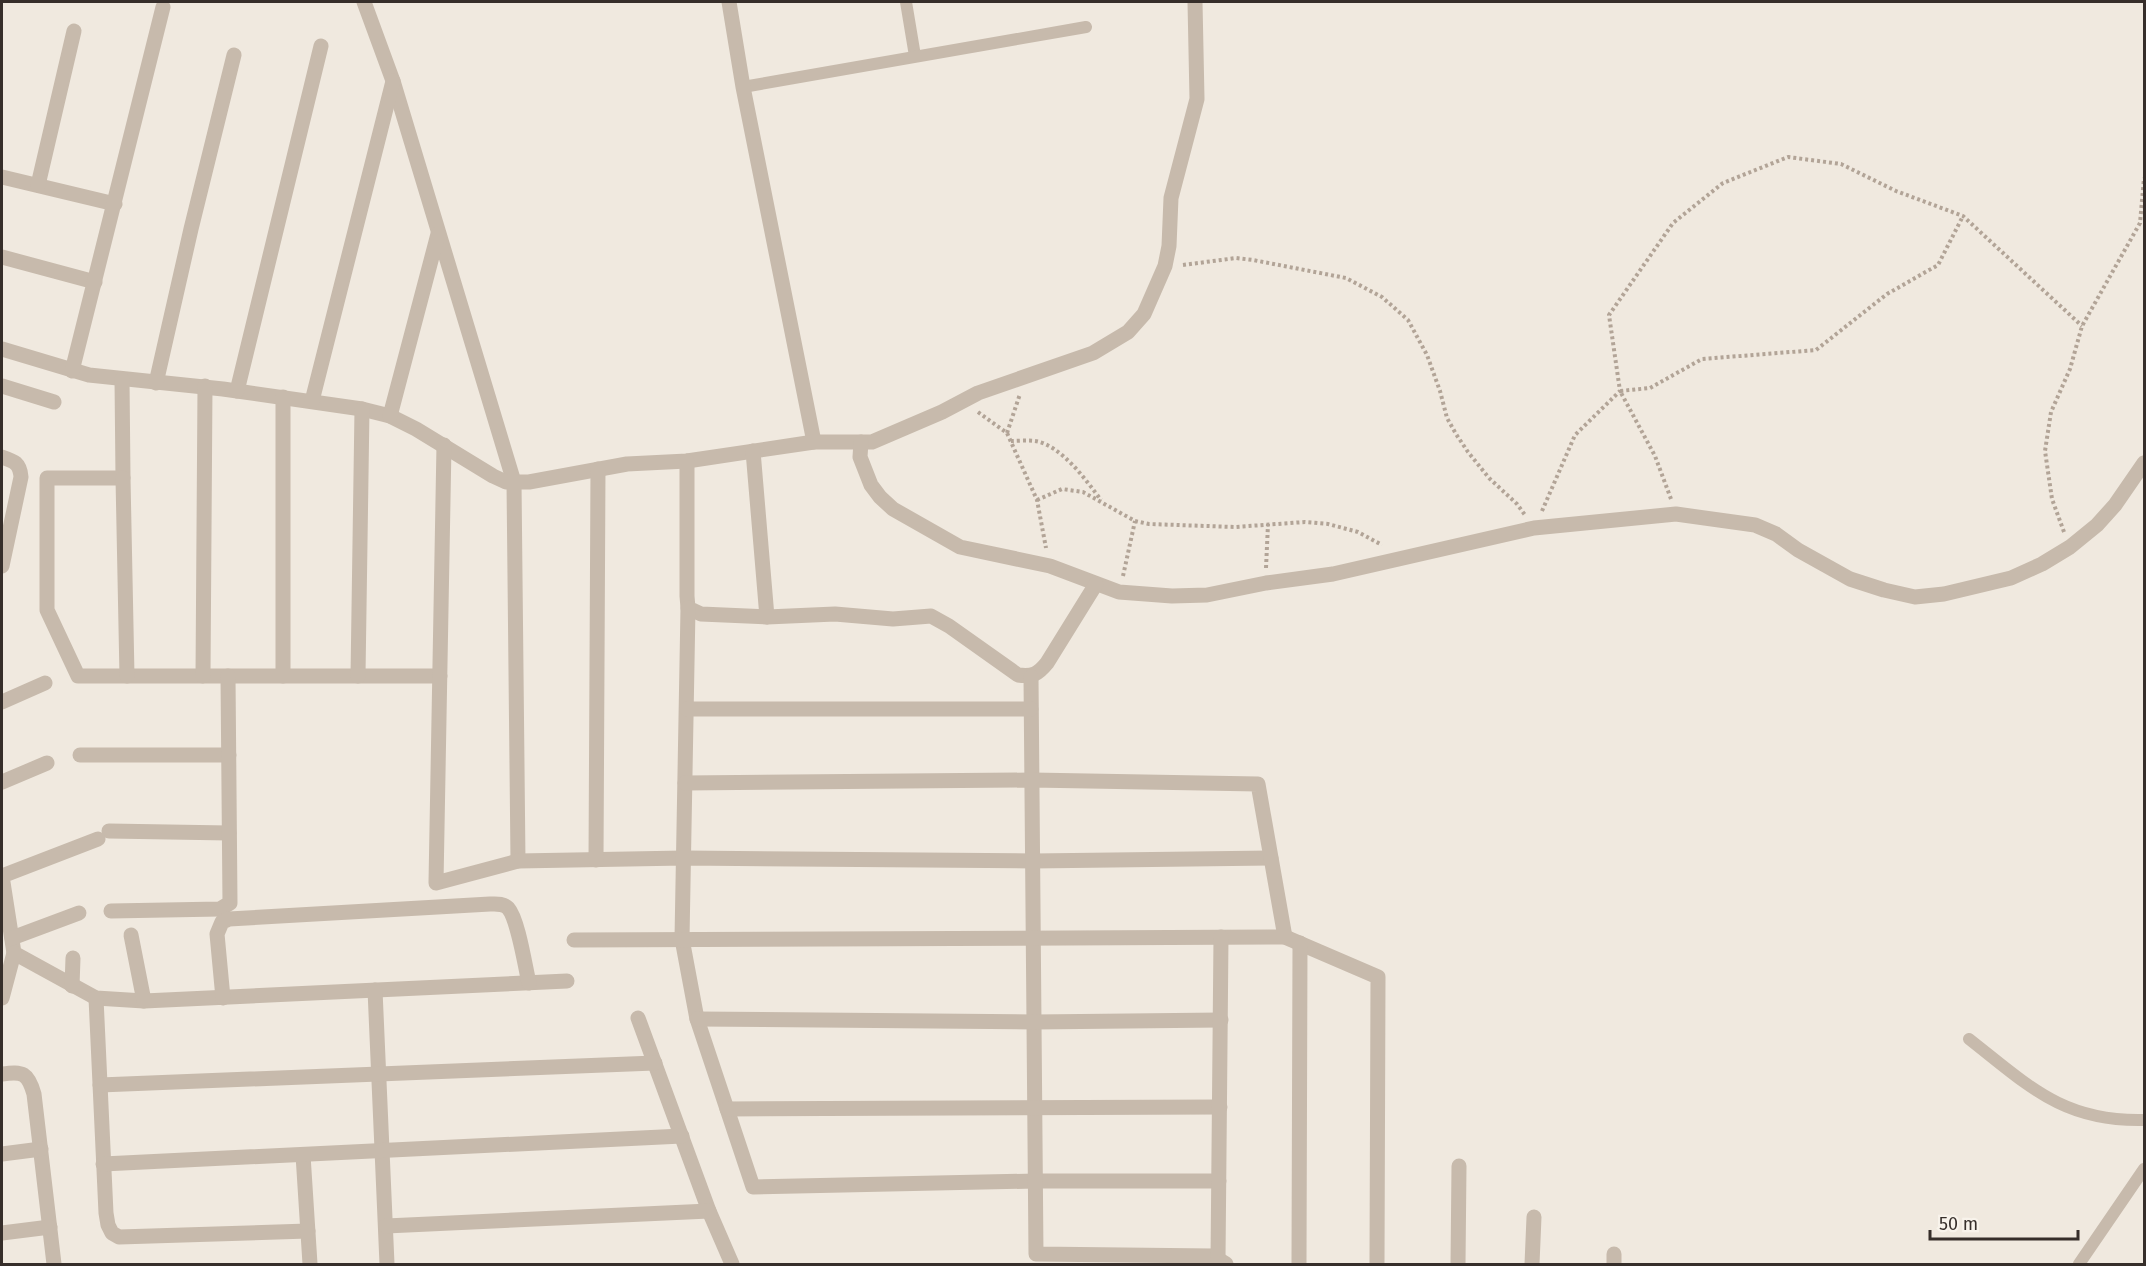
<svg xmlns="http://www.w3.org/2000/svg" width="2146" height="1266" viewBox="0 0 2146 1266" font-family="'Fira Sans',sans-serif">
	<rect width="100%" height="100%" fill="#f0e9df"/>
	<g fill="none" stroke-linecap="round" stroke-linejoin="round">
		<g stroke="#b2a497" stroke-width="4" stroke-dasharray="3 3" stroke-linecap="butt">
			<polyline points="1183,265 1236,258 1253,260 1346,278 1382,297 1408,320 1427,355 1440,391 1447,418 1456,434 1468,452 1489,478 1517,504 1525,515"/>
			<polyline points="978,412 1007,433 1037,500 1046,548"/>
			<polyline points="1007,433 1020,394"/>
			<path d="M1011,441c7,0 16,-1 24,0 26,4 51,39 66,59"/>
			<polyline points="1671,499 1655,456 1620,391 1650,388 1702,359 1816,350 1887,294 1938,265 1963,216"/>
			<polyline points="1037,500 1062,489 1083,492 1135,521 1149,524 1235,527 1305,522 1328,524 1358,532 1382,545"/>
			<polyline points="1542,511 1575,435 1620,391 1609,315 1673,223 1723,183 1788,157 1841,164 1896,191 1963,216 2082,326"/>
			<polyline points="2064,532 2052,499 2045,451 2051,412 2070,369 2082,326 2140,223 2144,178"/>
			<polyline points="1266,568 1268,524"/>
			<polyline points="1123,576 1135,521"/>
		</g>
		<g stroke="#c7baac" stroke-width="12">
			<polyline points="906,2 915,56"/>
			<polyline points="743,87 1086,27"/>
			<path d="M1969,1039c60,47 94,83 175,81"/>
			<polyline points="2079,1264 2144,1169"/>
		</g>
		<g stroke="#c7baac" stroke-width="15">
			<polyline points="364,2 393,81 514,482 518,861"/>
			<polyline points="729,2 743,87 814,442"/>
			<polyline points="2,177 115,204"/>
			<polyline points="38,185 74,31"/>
			<polyline points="2,257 95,282"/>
			<polyline points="2,349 89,375 223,389 362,409 390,416 416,429 493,476 506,482 529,482 627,464 687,461 814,442 872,442 942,412 978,393 1093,353 1128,332 1144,314 1165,266 1169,246 1171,198 1197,99 1195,2"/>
			<polyline points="72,371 163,7"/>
			<polyline points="122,379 123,478 47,478 47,610 78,676 440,676"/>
			<polyline points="156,383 191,229 234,55"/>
			<polyline points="2,386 54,402"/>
			<polyline points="237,391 321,46"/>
			<polyline points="312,401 393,81"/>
			<polyline points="390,416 438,234"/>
			<polyline points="861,442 860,457 871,485 880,497 893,509 960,547 1050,566 1119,592 1172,596 1207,595 1266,583 1333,574 1534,528 1676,514 1755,525 1776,534 1798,550 1850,579 1884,590 1915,597 1944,594 2011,578 2042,564 2070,547 2097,525 2115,505 2144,463"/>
			<polyline points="444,445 436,883 518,861 684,858 1033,861 1271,858"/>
			<polyline points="753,451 767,617"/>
			<path d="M2,457c12,4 18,6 19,20l-19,89"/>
			<path d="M687,461v135l1,12 13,6 66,3 68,-3 58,5 38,-3 18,10 69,49c15,2 20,-1 29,-12l49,-79"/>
			<polyline points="123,478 127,676"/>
			<polyline points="688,608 682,939 697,1019 753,1187 1035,1181 1219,1181"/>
			<polyline points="203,676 205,386"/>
			<polyline points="283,676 283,397"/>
			<polyline points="358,676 362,409"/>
			<polyline points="1031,677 1036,1254 1213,1256 1226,1264"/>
			<polyline points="2,702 45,683"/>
			<polyline points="687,709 1031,709"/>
			<polyline points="80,755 229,755"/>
			<polyline points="2,782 47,763"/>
			<polyline points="685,783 1032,780 1258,784 1285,937"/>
			<polyline points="109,831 229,833"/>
			<polyline points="98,839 2,876 14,953 96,998 144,1001 567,981"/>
			<polyline points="596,860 598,469"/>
			<polyline points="111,911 220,909 230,903 228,676"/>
			<polyline points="131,935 144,1001"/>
			<polyline points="12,938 79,913"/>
			<polyline points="574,940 1285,937 1378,977 1377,1264"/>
			<polyline points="72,986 73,958"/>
			<polyline points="375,990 387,1264"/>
			<polyline points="2,998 14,953"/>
			<polyline points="96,998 106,1213 108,1225 112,1233 119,1237 308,1231"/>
			<path d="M223,998l-6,-64 5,-12 7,-3 261,-15c6,0 13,-1 18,4 10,11 17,58 21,75"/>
			<polyline points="638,1018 709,1211 732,1264"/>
			<polyline points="697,1019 1034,1022 1221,1020"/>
			<path d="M2,1074c21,-3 26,-1 32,20l20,170"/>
			<polyline points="100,1085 655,1063"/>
			<polyline points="727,1109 1220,1107"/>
			<polyline points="2,1154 41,1149"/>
			<polyline points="303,1155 310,1264"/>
			<polyline points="103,1164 682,1136"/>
			<polyline points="386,1226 709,1211"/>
			<polyline points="2,1233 50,1227"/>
			<polyline points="1218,1260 1221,937"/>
			<polyline points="1299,1264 1300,943"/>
			<polyline points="1458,1264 1459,1166"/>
			<polyline points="1532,1264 1534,1217"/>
			<polyline points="1614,1264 1614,1254"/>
		</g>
	</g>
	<rect width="2146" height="1266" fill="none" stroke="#362e2a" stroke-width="6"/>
	<path d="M1930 1230v9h148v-9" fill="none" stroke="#362e2a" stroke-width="3"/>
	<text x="1939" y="1230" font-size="18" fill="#362e2a" stroke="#f8f3eb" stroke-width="4.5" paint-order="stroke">50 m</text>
</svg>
